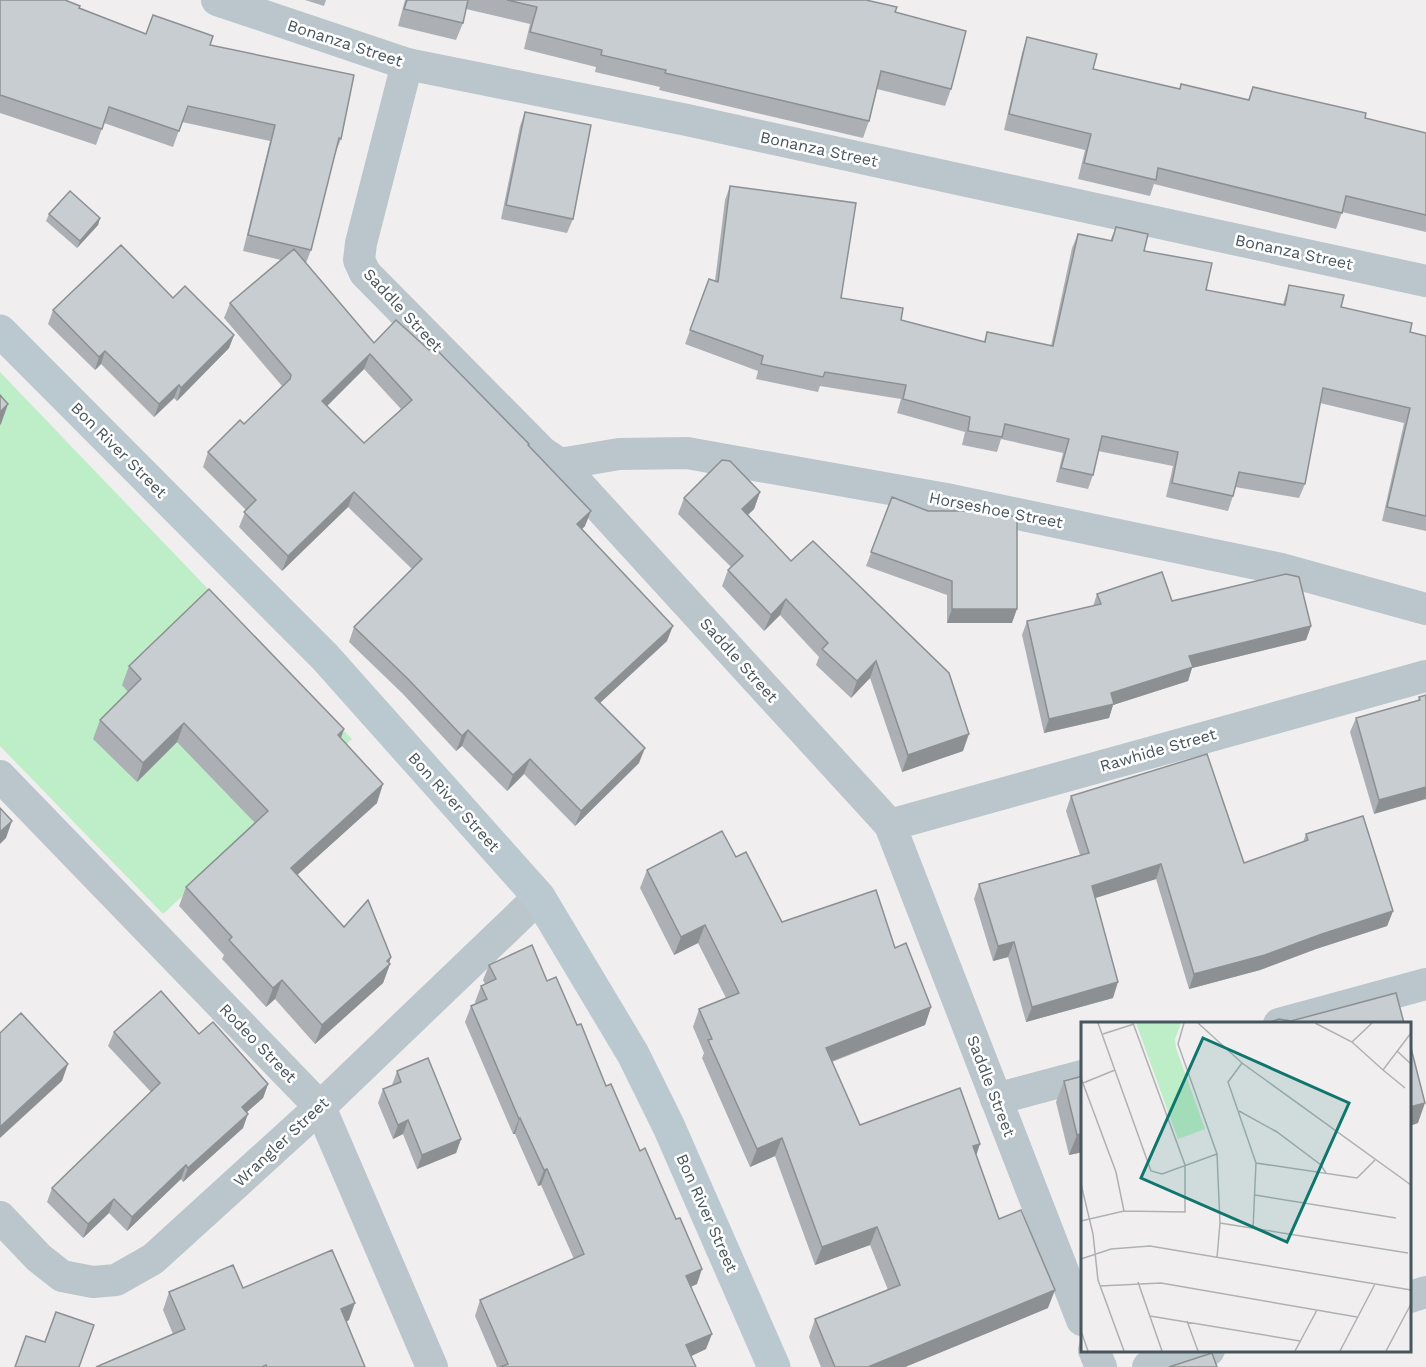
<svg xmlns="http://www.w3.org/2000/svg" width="1426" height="1367" viewBox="0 0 1426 1367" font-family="'Work Sans',sans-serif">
	<rect width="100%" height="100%" fill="#f1eeef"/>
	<polygon fill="#bdeec7" points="0,372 352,739 163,914 0,746"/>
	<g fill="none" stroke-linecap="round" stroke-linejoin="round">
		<g stroke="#bac6cb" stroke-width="32">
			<polyline points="217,0 407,64 687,120 1426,281"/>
			<polyline points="407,64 361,243 359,260 365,273 542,452 560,464 890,825 1082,1320"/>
			<polyline points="560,464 619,454 687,453 946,499 1281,569 1426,609"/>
			<polyline points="0,776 320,1107 432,1367"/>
			<polyline points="890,825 1426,676"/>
			<polyline points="1279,1024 1426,984"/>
			<polyline points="996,1099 1082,1076"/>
			<polyline points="0,1217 39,1258 62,1276 93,1282 116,1280 153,1259 320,1107 539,897"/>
			<polyline points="1410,1297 1426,1292"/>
			<polyline points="1094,1350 1101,1367"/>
			<polyline points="1148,1367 1209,1350"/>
		</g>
		<polyline stroke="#bac9d0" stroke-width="33" points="0,331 325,657 539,897 633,1054 669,1127 774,1367"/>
	</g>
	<g fill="#acb0b4" fill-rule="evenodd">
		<path d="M0,0l79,8 67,26 64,11 131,94 -6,15 -24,96 -5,13 68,80 155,102 56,81 -3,3 85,112 -67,62 39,60 -64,63 -51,-52 -17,17 -45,-45 -6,5 -53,-57 -54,-52 5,-15 58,-58 -64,-62 -66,64 -43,-44 7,-17 -43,-43 5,-15 36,-28 38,-38 -58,-68 6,-15 51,-43 -38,-9 27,-110 -88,-19 -9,25 -69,-24 -8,22 -96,-32zM364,369l37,40 -37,34 -37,-37z"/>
		<polygon points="305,0 326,0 324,6"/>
		<polygon points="405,0 866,0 895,12 951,89 945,106 877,89 869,121 863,138 659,90 660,87 595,72 596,67 524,49 530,24 466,9 463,23 456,40 398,26"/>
		<polygon points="1027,37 1093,69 1180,89 1181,84 1248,100 1253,87 1365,118 1426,133 1426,232 1342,212 1336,229 1154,184 1150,196 1078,179 1085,150 1004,130 1022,53"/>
		<polygon points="525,112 573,219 567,233 501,219 520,126"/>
		<polygon points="730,186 841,298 901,320 984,342 987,332 1051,346 1072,248 1078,234 1110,241 1116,227 1144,251 1206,290 1283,304 1289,285 1341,307 1410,332 1426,336 1426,531 1382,521 1404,423 1320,403 1305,484 1299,498 1235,487 1233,496 1228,511 1166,497 1173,466 1098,451 1093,475 1088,489 1056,482 1063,453 1001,439 997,452 962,445 965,432 897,413 901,399 820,386 818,392 756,379 758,371 685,344 709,279 715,281 725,200"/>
		<polygon points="49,214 100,218 98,225 77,248 46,221"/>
		<polygon points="173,298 234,335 229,348 177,401 174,398 154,417 101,364 95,370 48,324 53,310"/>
		<polygon points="760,492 754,509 748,515 963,751 902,772 870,678 851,698 816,665 819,657 780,615 764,631 722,586 728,570 731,567 678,514 684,498"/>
		<polygon points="892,497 1012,623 947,623 947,595 866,566"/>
		<polygon points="1097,594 1172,601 1311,626 1306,640 1192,668 1188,681 1113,705 1109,718 1044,733 1022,635 1027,621 1093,606"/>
		<polygon points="129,666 344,729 341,738 377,803 297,875 344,927 391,957 389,963 390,964 383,983 315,1044 275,999 266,1007 222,959 224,955 179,906 186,887 255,823 177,742 137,782 93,739 100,720 128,692 122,685"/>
		<polygon points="1426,695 1374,814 1350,732 1356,718 1418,700 1419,697"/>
		<polygon points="1071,796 1244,863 1303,842 1306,834 1393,911 1387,926 1316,949 1260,970 1189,989 1156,879 1095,898 1113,998 1026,1022 1008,957 993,961 974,899 979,884 1080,855 1066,811"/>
		<polygon points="736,857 782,922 895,948 931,1007 925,1025 832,1062 860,1125 976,1155 999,1219 1048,1308 905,1367 821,1367 809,1337 815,1319 888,1290 870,1245 815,1265 775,1156 750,1167 702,1058 704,1053 693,1027 699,1009 726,998 698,943 674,955 640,888 647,870"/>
		<polygon points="489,965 547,981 577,1025 697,1284 691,1287 706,1349 691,1356 696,1367 497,1367 475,1316 480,1300 574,1259 541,1185 538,1186 515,1134 513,1134 465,1022 471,1006 476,1004 475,1002 481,986 485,984 483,980"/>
		<polygon points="114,1032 199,1034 268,1084 263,1098 246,1112 243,1128 183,1182 181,1179 127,1231 109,1213 83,1238 47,1202 52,1188 151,1092 108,1046"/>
		<polygon points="397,1071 461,1139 456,1153 417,1169 403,1134 393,1139 378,1103 383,1089 392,1085"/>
		<polygon points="1083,1076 1083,1152 1069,1155 1056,1102 1064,1081"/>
		<polygon points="243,1288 349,1320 346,1322 365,1367 96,1367 173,1334 163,1310 169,1292"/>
	</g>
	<g fill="#8c9092">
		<polygon points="100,218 98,225 77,248 80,241"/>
		<polygon points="234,335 229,348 177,401 181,388"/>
		<polygon points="105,351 101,364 95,370 99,357"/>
		<polygon points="370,354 364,369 317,416 322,401"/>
		<polygon points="179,385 174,398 154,417 159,404"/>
		<polygon points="8,404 1,424 0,425 0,412"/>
		<polygon points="354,492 348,507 282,571 288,556"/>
		<polygon points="760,492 754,509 736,526 742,509"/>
		<polygon points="591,511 585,526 572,539 577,524"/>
		<polygon points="786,599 780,615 764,631 771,615"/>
		<polygon points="952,609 1017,609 1012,623 947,623"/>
		<polygon points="673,626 667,641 589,713 595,698"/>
		<polygon points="1311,626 1306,640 1192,668 1188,681 1113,705 1109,718 1044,733 1049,719 1111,693 1189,656"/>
		<polygon points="876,661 870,678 851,698 857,681"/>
		<polygon points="184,723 177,742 137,782 143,763"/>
		<polygon points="344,729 337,748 338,735"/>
		<polygon points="468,730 462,746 456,751 462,736"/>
		<polygon points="969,734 963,751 902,772 908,755"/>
		<polygon points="645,748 639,763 575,826 581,811"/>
		<polygon points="530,759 524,774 507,791 513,775"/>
		<polygon points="383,784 377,803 284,887 291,868"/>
		<polygon points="1426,787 1426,799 1374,814 1379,800"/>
		<polygon points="12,821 6,838 0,844 0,832"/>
		<polygon points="1161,864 1156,879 1086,901 1092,886"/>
		<polygon points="1393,911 1387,926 1316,949 1260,970 1189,989 1194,974"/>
		<polygon points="705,925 698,943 674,955 681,937"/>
		<polygon points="1014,942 1008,957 993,961 998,946"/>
		<polygon points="391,957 388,966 390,964 383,983 315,1044 322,1025"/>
		<polygon points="282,980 275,999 266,1007 273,988"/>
		<polygon points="1118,982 1113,998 1026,1022 1032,1007"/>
		<polygon points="931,1007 925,1025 819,1066 826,1048"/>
		<polygon points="68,1064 62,1081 0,1138 0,1127"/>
		<polygon points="268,1084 263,1098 237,1121 242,1107"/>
		<polygon points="1425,1103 1418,1123 1410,1126 1410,1107"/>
		<polygon points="248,1114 243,1128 183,1182 188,1168"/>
		<polygon points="520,1118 515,1134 513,1134 519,1119"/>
		<polygon points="408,1120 403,1134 393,1139 398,1125"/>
		<polygon points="1083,1133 1083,1152 1069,1155 1077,1135"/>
		<polygon points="782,1138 775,1156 750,1167 757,1149"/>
		<polygon points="461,1139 456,1153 417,1169 422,1155"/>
		<polygon points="980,1144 974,1162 973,1146"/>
		<polygon points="186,1165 181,1179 127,1231 132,1217"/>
		<polygon points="547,1169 541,1185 538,1186 544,1170"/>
		<polygon points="114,1199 109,1213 83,1238 88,1224"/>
		<polygon points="877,1227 870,1245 815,1265 822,1247"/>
		<polygon points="702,1269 697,1284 680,1291 686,1276"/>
		<polygon points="1055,1290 1048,1308 905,1367 868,1367"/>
		<polygon points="355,1303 349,1320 335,1327 341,1309"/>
		<polygon points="712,1334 706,1349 681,1361 686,1345"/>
	</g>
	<g fill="#c8cdd1" stroke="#8c9092" stroke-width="1.5" fill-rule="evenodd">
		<polygon points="0,0 65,0 80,6 79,8 146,34 153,15 213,36 210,45 354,75 341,139 339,138 311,250 248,235 275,125 188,106 179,131 109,107 102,129 0,95"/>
		<polygon points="407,0 468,0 463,23 404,9"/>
		<polygon points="507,0 866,0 897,7 895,12 966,31 951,89 881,71 869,121 665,73 666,70 601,55 602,50 530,32 537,7"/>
		<polygon points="1027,37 1097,54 1093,69 1180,89 1181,84 1249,100 1253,87 1366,113 1365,118 1426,133 1426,215 1346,196 1342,213 1158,168 1156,180 1084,163 1091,134 1009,114"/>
		<polygon points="525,112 591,125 573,219 506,205"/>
		<polygon points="730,186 856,203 841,298 903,308 901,320 985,342 987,332 1053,346 1078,234 1112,241 1116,227 1148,234 1144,251 1212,263 1206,290 1285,305 1289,285 1344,295 1341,307 1412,323 1410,332 1426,336 1426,516 1387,507 1410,408 1323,388 1305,484 1239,472 1233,496 1172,483 1178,452 1102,436 1093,475 1061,468 1069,439 1005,424 1002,437 968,431 970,417 903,399 906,385 825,372 823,377 761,364 763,356 690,330 709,279 718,282"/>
		<polygon points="70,191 100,218 80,241 49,214"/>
		<polygon points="121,245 173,298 185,286 234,335 181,388 179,385 159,404 105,351 99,357 53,310"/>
		<path d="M294,249l80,94 22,-23 33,30 4,-4 96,98 -1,1 63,66 -14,13 96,102 -78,72 50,50 -64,63 -51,-52 -17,16 -45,-45 -6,6 -54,-57 -54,-52 68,-68 -68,-67 -66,64 -44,-44 12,-12 -48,-48 32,-32 4,4 46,-45 1,-4 -61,-72zM370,354l42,46 -48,43 -42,-42z"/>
		<polygon points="0,395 8,404 0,412"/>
		<polygon points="722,460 730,461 760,492 742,509 791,561 813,541 949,673 969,734 908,755 876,661 857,681 822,649 828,643 786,599 771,615 728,570 743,556 684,498"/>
		<polygon points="892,497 928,511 987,511 1017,517 1017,609 952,609 952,581 871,552"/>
		<polygon points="1162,572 1172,601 1286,574 1299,577 1311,626 1189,656 1193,667 1111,693 1114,704 1049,719 1027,621 1101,604 1097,594"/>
		<polygon points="209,589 344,729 338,735 383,784 291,868 344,927 368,900 391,957 387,961 390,964 322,1025 282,980 273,988 229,940 232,937 186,887 268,811 184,723 143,763 100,720 141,679 129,666"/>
		<polygon points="1426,695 1426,787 1379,800 1356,718 1420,700 1419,697"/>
		<polygon points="1207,754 1244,863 1308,840 1306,834 1363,816 1393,911 1322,934 1265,955 1194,974 1161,864 1092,886 1118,982 1032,1007 1014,942 998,946 979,884 1089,853 1071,796"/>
		<polygon points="0,808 12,821 0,832"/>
		<polygon points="722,831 736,857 746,852 782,922 876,890 895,948 906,943 931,1007 826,1048 860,1125 960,1088 980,1144 973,1146 999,1219 1021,1210 1055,1290 868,1367 835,1367 815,1319 900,1285 877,1227 822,1247 782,1138 757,1149 708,1040 712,1039 699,1009 739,993 705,925 681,937 647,870"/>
		<polygon points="532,945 547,981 556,977 577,1025 581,1024 606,1086 611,1084 640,1151 645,1148 676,1219 680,1218 702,1269 686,1276 712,1334 686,1345 696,1367 500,1367 508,1364 480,1300 584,1254 547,1169 544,1170 520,1118 519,1119 471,1006 487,999 481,986 496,979 489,965"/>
		<polygon points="161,991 199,1034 213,1022 268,1084 242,1107 248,1114 188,1168 186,1165 132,1217 114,1199 88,1224 52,1188 160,1083 114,1032"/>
		<polygon points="1396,993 1404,1023 1273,1023 1273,1021 1279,1019 1291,1021"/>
		<polygon points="21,1013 68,1064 0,1127 0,1033"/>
		<polygon points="1410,1044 1425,1103 1410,1107"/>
		<polygon points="428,1058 461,1139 422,1155 408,1120 398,1125 383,1089 401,1082 397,1071"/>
		<polygon points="1083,1076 1083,1133 1077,1135 1064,1081"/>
		<polygon points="332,1250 355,1303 341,1309 365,1367 267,1367 266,1365 262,1367 96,1367 185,1329 169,1292 233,1265 243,1288"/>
		<polygon points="56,1312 94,1325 79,1367 15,1367 26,1336 45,1342"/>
		<polygon points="1212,1353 1217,1367 1169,1367"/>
	</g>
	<g text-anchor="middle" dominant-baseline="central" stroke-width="5" stroke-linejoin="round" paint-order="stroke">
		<g font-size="16" fill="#47555c" stroke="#fff">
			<text transform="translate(345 43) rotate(18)">Bonanza Street</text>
			<text transform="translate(819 149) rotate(12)">Bonanza Street</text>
			<text transform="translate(1294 252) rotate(12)">Bonanza Street</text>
			<text transform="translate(403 310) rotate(47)">Saddle Street</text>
			<text transform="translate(119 450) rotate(45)">Bon River Street</text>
			<text transform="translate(996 510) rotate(11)">Horseshoe Street</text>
			<text transform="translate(739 660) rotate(48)">Saddle Street</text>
			<text transform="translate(1158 750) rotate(-16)">Rawhide Street</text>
			<text transform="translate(454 802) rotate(48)">Bon River Street</text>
			<text transform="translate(258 1043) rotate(46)">Rodeo Street</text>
			<text transform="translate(991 1086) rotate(69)">Saddle Street</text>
			<text transform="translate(281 1142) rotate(-43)">Wrangler Street</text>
			<text transform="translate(707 1213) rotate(66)">Bon River Street</text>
		</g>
	</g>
	<g transform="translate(1081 1022)">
		<rect width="330" height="330" fill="#f1eeef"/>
		<path d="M55,1h45l-6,16 1,9 29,81 -27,10z" fill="#bdeec7"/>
		<path fill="none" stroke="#adb1b4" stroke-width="1.5" d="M17,1l53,148 11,3 55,-20M103,1l-6,21 39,110 3,69 -3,35M117,1l44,40 169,122M234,1l37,19 31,28 28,-37M22,12l31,-10M271,20l20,-19M316,29l14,13M161,41l-14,19 28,81 -3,66M302,48l22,18M0,56l35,94 8,39M2,61l32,-13M158,89l38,21 44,33 5,8M175,141l101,15 18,-18M0,162l12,50 5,46 26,71M174,173l141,23M0,199l43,-10 61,1v-47l-52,-142M139,201l188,30M0,237l30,-10 39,-3 261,44M57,260l24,69M19,264l61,-3 196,34M69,294l150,25M106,299l11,30M0,309l7,20M214,329l22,-41M259,329l35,-67M305,329l25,-47"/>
		<path fill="#0f766e" fill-opacity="0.15" stroke="#0f766e" stroke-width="3" d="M122,16l146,65 -62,139 -146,-64z"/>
		<rect width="330" height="330" fill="none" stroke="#47555c" stroke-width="3"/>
	</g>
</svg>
